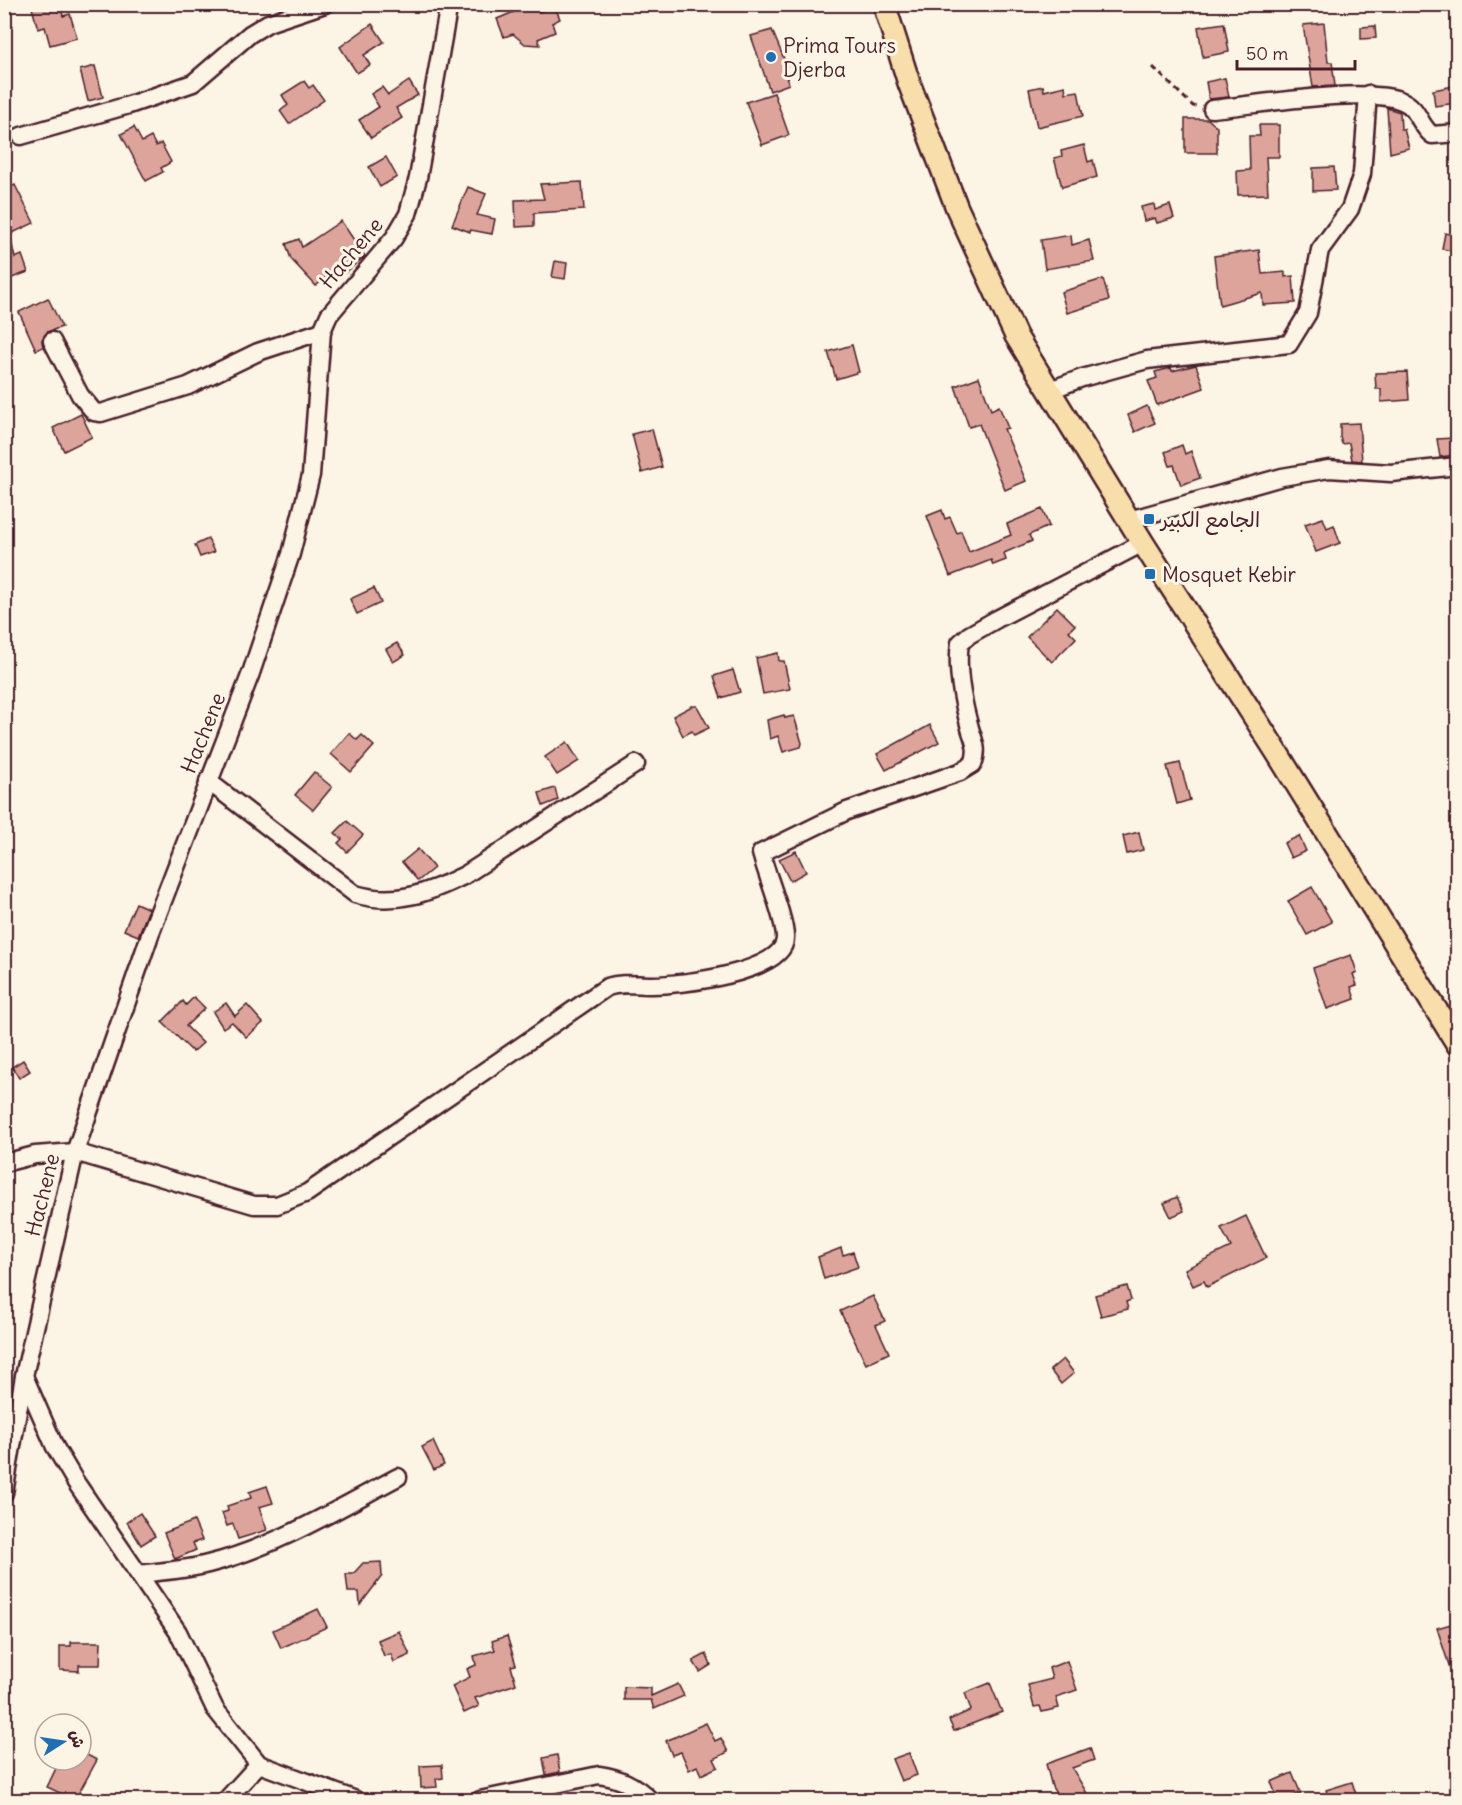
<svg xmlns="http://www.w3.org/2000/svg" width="1462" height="1805" viewBox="0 0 1462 1805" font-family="Delius,'Playpen Sans Arabic',sans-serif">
	<rect width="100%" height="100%" fill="#fcf5e5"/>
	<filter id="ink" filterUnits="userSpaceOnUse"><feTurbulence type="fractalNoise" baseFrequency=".0167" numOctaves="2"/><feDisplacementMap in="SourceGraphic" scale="12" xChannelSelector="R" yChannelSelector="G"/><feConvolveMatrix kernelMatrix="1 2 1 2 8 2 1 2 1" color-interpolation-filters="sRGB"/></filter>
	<g filter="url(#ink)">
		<g fill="#dda49b" stroke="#4a1f2b" stroke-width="1.5">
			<polygon points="45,4 60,4 63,16 70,14 77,38 50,45 45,27 38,29 32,8"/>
			<polygon points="513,4 535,4 538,12 555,7 560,19 552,23 555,32 538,39 540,45 525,44 513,34 504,37 497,19 516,11"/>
			<polygon points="1224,23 1229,52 1203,57 1198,27"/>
			<polygon points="1324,23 1328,62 1332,62 1335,86 1313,87 1303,25"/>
			<polygon points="372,24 384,42 364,55 370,65 357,73 340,47"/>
			<polygon points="1375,26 1376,38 1361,39 1361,27"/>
			<polygon points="772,30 787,66 784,67 789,84 770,91 751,36"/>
			<polygon points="95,66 103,97 88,101 80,70"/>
			<polygon points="1225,78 1229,97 1209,99 1206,82"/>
			<polygon points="304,81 309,88 313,85 324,100 289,124 280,111 288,105 282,95"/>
			<polygon points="409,81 418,95 396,108 402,118 371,138 359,120 379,107 371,94 382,87 388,95"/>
			<polygon points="1043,86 1044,91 1065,86 1066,93 1078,91 1083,116 1037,127 1029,89"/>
			<polygon points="1454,86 1456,103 1435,106 1433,90"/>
			<polygon points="774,93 789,135 762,145 746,102"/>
			<polygon points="1387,108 1400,112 1401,129 1404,129 1409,148 1390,153"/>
			<polygon points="1185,119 1208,119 1217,127 1217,153 1185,153"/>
			<polygon points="1259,125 1279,125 1279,157 1266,157 1268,194 1238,195 1237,171 1250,170 1249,136 1260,136"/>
			<polygon points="134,127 142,142 151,137 156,146 161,143 171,162 161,168 163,172 146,181 121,134"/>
			<polygon points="1084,145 1088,162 1093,160 1097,177 1062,187 1054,158 1062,156 1061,151"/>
			<polygon points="386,157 397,177 380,187 369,167"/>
			<polygon points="1334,167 1336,190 1313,191 1313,168"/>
			<polygon points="582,182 584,210 534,213 534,226 516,227 515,200 544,199 540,184"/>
			<polygon points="15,185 34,223 6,236 10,236 15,258 22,255 28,272 4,281 4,190"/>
			<polygon points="468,187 486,194 477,215 495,219 492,234 471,230 470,232 452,225"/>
			<polygon points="1154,204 1155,210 1170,205 1174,218 1157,223 1155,218 1144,221 1141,207"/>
			<polygon points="341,221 365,256 345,273 339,265 316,286 291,259 286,244 299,239 302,247"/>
			<polygon points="1445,233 1458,236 1458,252 1442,249"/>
			<polygon points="1071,235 1072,245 1089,240 1094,261 1045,269 1041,240"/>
			<polygon points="1259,250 1262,274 1285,272 1285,277 1293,276 1295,303 1263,305 1262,293 1220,305 1214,256"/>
			<polygon points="555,261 567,263 565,279 552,277"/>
			<polygon points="1103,279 1109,300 1067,313 1061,292"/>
			<polygon points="48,298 62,327 47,332 42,340 43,347 36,350 19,312"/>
			<polygon points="852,345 859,372 836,379 828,352"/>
			<polygon points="1196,365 1204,388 1157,405 1148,381 1157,378 1155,372 1171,368 1172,371"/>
			<polygon points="1407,372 1409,400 1381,402 1381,389 1376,389 1375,373"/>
			<polygon points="979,377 991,410 999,406 1008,428 1004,429 1026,481 1005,490 979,424 969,427 955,386"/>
			<polygon points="1147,406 1155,423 1135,432 1128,415"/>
			<polygon points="81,414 92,437 64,451 53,428"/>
			<polygon points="1359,423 1362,461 1352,460 1349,443 1342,444 1340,437 1340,424"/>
			<polygon points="652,429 662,467 642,473 632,434"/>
			<polygon points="1453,438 1455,455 1440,457 1437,439"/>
			<polygon points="1182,445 1185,454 1191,451 1200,478 1181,485 1174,465 1170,466 1165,452"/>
			<polygon points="1042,509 1049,526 1029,535 1032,541 1004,553 1006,560 993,565 991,560 950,576 927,516 942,510 945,519 950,517 957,533 961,531 969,552 1011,535 1007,524"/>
			<polygon points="1323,518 1327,528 1334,525 1340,543 1316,552 1305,524"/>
			<polygon points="208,539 214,552 200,557 195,545"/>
			<polygon points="374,588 381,603 357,614 350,599"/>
			<polygon points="1057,607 1075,625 1069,631 1076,638 1052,662 1027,637"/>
			<polygon points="397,643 405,655 393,662 386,649"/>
			<polygon points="778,653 779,661 784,661 790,689 763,694 756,658"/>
			<polygon points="733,670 740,692 721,698 714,676"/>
			<polygon points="692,706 697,706 709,728 694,735 692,731 683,736 673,716"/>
			<polygon points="784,715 785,718 794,716 802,743 801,747 783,752 778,736 770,739 767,720"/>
			<polygon points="930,725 939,742 886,770 877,754"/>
			<polygon points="349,733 357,740 362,735 374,746 351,772 331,754"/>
			<polygon points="567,742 579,761 557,775 545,757"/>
			<polygon points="1180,763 1190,800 1177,804 1167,766"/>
			<polygon points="314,772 332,787 313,810 295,795"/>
			<polygon points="555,788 558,800 543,806 539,793"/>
			<polygon points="347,821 363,835 347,852 338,843 342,839 335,833"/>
			<polygon points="1139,832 1143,850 1127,854 1123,836"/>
			<polygon points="1299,836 1306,851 1291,858 1284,843"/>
			<polygon points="418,849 434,868 418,881 402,862"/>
			<polygon points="796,851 806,872 790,881 779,859"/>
			<polygon points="1312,887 1332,922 1307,935 1288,901"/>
			<polygon points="136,903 149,909 138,936 124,930"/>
			<polygon points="1351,955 1357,972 1353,974 1357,985 1351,987 1355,999 1327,1009 1313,968"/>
			<polygon points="194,997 205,1008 186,1026 203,1043 193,1052 162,1022 183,1001 186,1005"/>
			<polygon points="226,1003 235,1016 247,1005 263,1023 246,1037 232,1022 223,1028 213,1012"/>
			<polygon points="23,1060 30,1071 19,1078 12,1067"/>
			<polygon points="1177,1197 1184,1211 1171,1217 1164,1203"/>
			<polygon points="1246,1216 1266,1258 1207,1287 1204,1281 1193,1286 1185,1269 1231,1247 1221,1228"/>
			<polygon points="841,1248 843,1255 853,1252 858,1267 824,1279 818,1257"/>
			<polygon points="1127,1286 1131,1300 1126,1302 1128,1309 1101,1316 1095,1295"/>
			<polygon points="873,1296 885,1321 876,1325 889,1353 866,1364 840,1311"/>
			<polygon points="1063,1359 1074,1373 1061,1384 1050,1370"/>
			<polygon points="433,1441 444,1465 434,1470 422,1447"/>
			<polygon points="267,1486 273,1503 259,1507 267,1530 238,1539 233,1524 227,1526 222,1513 228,1511 227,1506 251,1498 249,1492"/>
			<polygon points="140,1513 155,1536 141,1545 127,1522"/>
			<polygon points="194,1521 202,1540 193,1543 196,1550 175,1559 164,1533"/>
			<polygon points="381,1562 382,1576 360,1605 359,1592 348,1592 346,1574 353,1574 363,1563"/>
			<polygon points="318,1609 327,1627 281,1648 273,1630"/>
			<polygon points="1458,1622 1458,1684 1455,1684 1437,1628"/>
			<polygon points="399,1631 410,1655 394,1662 391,1654 384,1656 378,1640"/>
			<polygon points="507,1636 516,1665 511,1666 516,1684 475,1698 479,1706 464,1713 452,1686 470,1677 467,1669 476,1665 474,1656 495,1650 492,1641"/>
			<polygon points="71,1642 101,1642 100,1665 79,1665 79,1671 60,1670 60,1646 71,1646"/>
			<polygon points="706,1654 711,1665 700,1672 693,1661"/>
			<polygon points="1067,1661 1077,1690 1056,1697 1059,1708 1042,1712 1040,1706 1034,1707 1028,1685 1052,1679 1049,1668"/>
			<polygon points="990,1683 1002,1712 954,1731 949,1720 971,1710 965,1693"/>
			<polygon points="678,1684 684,1696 654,1709 651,1700 624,1700 624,1687 651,1688 651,1696"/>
			<polygon points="706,1723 715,1741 721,1738 728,1752 714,1759 718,1767 701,1775 697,1766 689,1770 681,1752 672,1755 666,1741"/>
			<polygon points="1090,1748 1094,1760 1072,1768 1091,1800 1060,1800 1052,1787 1046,1764"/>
			<polygon points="81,1752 97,1760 75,1800 47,1787 60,1760 81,1760"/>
			<polygon points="909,1753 917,1775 901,1781 892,1759"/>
			<polygon points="557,1755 560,1772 546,1775 543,1758"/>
			<polygon points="442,1765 443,1778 436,1779 437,1787 421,1788 420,1766"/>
			<polygon points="1292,1773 1301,1794 1278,1800 1271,1782"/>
			<polygon points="1352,1782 1358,1800 1329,1800 1326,1790"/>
		</g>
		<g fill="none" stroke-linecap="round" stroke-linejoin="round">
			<defs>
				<g id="minor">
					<path d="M1212,109c43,-4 153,-23 190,-8 16,6 17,24 30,34l26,-2"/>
					<polyline points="21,136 129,105 193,83 250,34 268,23 325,4"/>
					<polyline points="52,341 80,395 94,412 101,413 188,386 258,352 322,331"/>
					<polyline points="1050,390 1082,378 1147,360 1289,344 1308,313 1320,250 1350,209 1362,174 1368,94"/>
					<polyline points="1129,520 1282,477 1329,469 1391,473 1458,466"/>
					<path d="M208,781l147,113c39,12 74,-1 110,-19l171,-111"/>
					<path d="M4,1163l31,-8 40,-3 179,53h23l30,-12 300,-206c16,-5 28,-2 45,-2 26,0 135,-12 133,-48 0,-18 -19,-64 -24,-84l86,-42 113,-39 13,-8c6,-15 1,-22 -3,-36 -7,-25 -14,-59 -10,-85l9,-8 28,-16 146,-76"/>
					<polyline points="24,1376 55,1447 75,1481 178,1632 215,1709 259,1764 356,1800"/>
					<polyline points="4,1493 24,1376 75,1152 151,932 251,673 291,554 311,475 322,331 329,315 394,238 408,214 418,178 449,4"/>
					<path d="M139,1574c23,-3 47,-4 69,-10 68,-17 129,-55 190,-87"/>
					<polyline points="226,1800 259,1764"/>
					<path d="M480,1800l119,-25c21,3 36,10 51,25"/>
				</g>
				<polyline id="major" points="884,4 909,83 957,208 1016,336 1143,543 1276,751 1458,1045"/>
			</defs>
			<use href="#minor" stroke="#4a1f2b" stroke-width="21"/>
			<use href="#major" stroke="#4a1f2b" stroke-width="26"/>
			<polyline stroke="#4a1f2b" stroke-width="3" stroke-dasharray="6 4.5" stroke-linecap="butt" points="1153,67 1193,106 1198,107"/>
			<use href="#minor" stroke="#fcf5e5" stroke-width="16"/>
			<use href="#major" stroke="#f8deab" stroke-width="21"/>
		</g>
	</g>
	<g fill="#1f6fb2" stroke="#fcf5e5" stroke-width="2">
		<circle cx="771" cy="57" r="6"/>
		<rect x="1143" y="513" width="12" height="12" rx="3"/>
		<rect x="1144" y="568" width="12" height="12" rx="3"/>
	</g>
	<g text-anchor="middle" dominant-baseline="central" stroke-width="6" stroke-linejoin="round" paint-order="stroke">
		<g font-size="21" fill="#4a1f2b" stroke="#fcf5e5" text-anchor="start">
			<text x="783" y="45">Prima Tours<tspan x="783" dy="24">Djerba</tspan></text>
			<text x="1161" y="519">الجامع الكبير</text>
			<text x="1162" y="574">Mosquet Kebir</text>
		</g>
		<g font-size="21" fill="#4a1f2b" stroke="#fcf5e5">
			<text transform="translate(351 253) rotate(-50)">Hachene</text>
			<text transform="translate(203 733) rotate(-68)">Hachene</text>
			<text transform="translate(42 1195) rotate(-76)">Hachene</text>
		</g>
	</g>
	<rect width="1462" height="1805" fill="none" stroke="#fcf5e5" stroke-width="24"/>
	<rect x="12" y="12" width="1438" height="1781" fill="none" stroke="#4a1f2b" stroke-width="2" filter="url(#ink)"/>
	<g transform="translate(63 1742) rotate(78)"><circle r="28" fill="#fcf5e5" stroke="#b59f9b" stroke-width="1.5"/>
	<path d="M0-4.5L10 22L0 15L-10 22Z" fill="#1f6fb2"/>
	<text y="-9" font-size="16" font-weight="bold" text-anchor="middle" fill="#4a1f2b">ش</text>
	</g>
	<path d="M1237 60v9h118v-9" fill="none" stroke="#4a1f2b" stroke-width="3"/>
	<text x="1246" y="60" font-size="18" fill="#4a1f2b" stroke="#fcf5e5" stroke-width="4.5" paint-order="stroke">50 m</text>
</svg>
